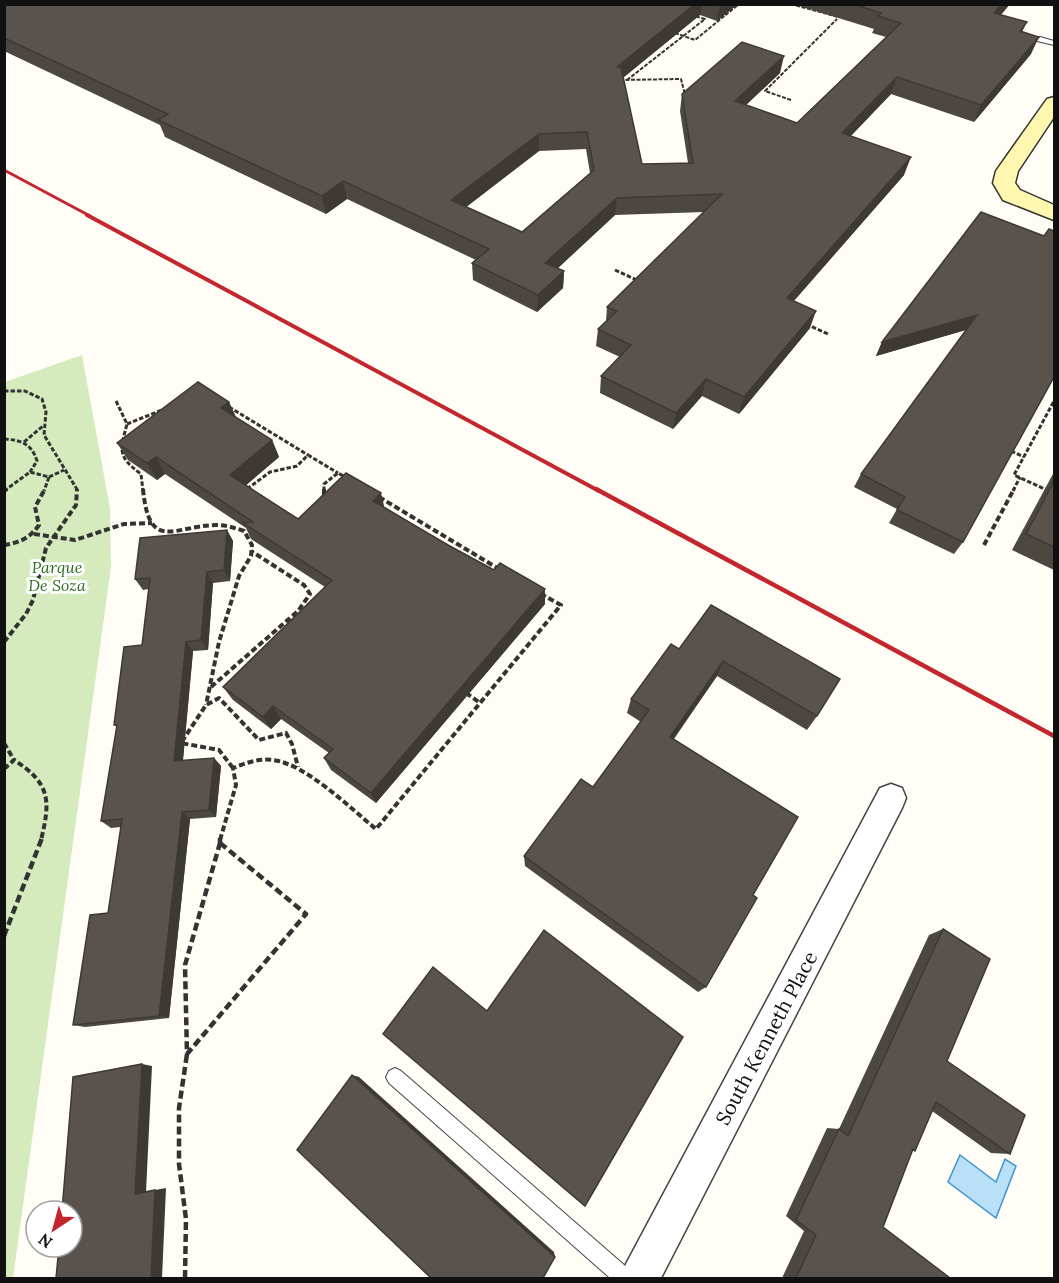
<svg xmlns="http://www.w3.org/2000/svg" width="1059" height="1283" viewBox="0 0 1059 1283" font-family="Lora,serif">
	<rect width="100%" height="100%" fill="#fffdf5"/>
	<polygon fill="#d5ebbd" points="82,355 110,508 111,567 13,1278 5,1278 5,382"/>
	<polygon fill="#b9e0f7" stroke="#3f96cf" stroke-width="1.5" points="960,1155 996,1182 1005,1159 1016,1166 996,1218 948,1182"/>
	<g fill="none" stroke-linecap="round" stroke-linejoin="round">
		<defs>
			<g id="lane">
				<polygon points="1040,37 1054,41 1054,45 1037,41 1037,37"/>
				<polygon points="395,1068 401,1071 631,1271 634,1278 610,1278 389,1083 386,1077 389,1071"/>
			</g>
			<polygon id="street" points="891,784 902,788 906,798 902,808 661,1278 621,1278 626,1264 880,788"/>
			<polygon id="secondary" points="1054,97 1054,117 1018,171 1015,183 1020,190 1054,205 1054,220 1003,200 993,183 996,171 1047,99"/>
		</defs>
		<use href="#lane" stroke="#444" stroke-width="2"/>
		<use href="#street" stroke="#444" stroke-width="3"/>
		<use href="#secondary" stroke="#333" stroke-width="3"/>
		<g stroke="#333" stroke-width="2" stroke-dasharray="4 1.5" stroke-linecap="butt">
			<polyline points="791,4 838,17"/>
			<polyline points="675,33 695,40 739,4"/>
			<polyline points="620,80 681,79 685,95"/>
			<polyline points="627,80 705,19 694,16"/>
			<polyline points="791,100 765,91 837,19"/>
		</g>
		<g stroke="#333" stroke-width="3" stroke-dasharray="4.5 2" stroke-linecap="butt">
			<polyline points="615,270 639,281"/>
			<polyline points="806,324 828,334"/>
			<polyline points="4,391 25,391 42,399 46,412 44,435 78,491"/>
			<path d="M116,401l11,23c-7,27 -10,32 14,50l2,17"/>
			<polyline points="229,407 308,455"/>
			<polyline points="127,424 162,410"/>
			<path d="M4,439c17,1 28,5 33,22l-7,11"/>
			<polyline points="24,442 43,426"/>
			<polyline points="1011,451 1024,457"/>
			<polyline points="49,477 64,470"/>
			<polyline points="247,489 270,472 297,466 308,455 338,473"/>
			<polyline points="4,491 30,472 49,477 44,491"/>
			<polyline points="324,491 324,484 338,473 347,478"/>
			<polyline points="1013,491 1020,477"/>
			<polyline points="1049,491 1014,475 1054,401"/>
		</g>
		<g stroke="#333" stroke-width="4" stroke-dasharray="6 3" stroke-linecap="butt">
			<path d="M143,489c6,64 31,37 73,36 10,0 19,3 28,6l8,14 -1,11 -12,20 -20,66 -13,63"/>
			<polyline points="324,489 324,497"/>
			<polyline points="1045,489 1054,493"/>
			<polyline points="4,491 7,489"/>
			<polyline points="379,497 499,569"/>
			<polyline points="34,534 75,540 124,524 152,523"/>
			<path d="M4,545c15,-2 26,-7 35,-20l-4,-18 10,-18"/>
			<polyline points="984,545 1014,489"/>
			<polyline points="4,642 26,614 33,600 46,548 76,505 77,489"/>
			<polyline points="211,687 298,611 310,594 304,585 251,551"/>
			<polyline points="466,693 480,703"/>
			<polyline points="4,743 14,760"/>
			<polyline points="233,768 219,750 181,743 206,705 219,698 259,740 286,733 292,744 298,767"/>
			<path d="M4,769l10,-9c36,23 37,40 27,80"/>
			<path d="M220,840l16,-55 -3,-17c13,-5 26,-10 40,-8 33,4 77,48 103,69l185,-224 -20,-11"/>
		</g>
		<g stroke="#333" stroke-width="4.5" stroke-dasharray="8 4" stroke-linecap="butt">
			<polyline points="220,838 220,843"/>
			<polygon points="220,843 306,914 187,1054 185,965"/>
			<polyline points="4,936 42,838"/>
			<polyline points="185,1278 186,1219 179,1164 179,1108 187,1054"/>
		</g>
		<use href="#lane" fill="#fff" fill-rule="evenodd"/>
		<use href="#street" fill="#fff" fill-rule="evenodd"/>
		<use href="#secondary" fill="#fff6b0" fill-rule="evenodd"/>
		<polyline stroke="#c4262e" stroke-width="3" points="4,170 90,216"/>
		<polyline stroke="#c4262e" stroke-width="4" points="87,215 599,491"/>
		<polyline stroke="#c4262e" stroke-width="4.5" points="596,489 1054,736"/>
	</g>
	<g fill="#4d4742" fill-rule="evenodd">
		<path d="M4,4h734l-21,17 -17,-6 -77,63 19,86 46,-1 -8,-52 2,-17 98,-21 -34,32 51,18 89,-86 -14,-4 2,-4 -81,-25h217l-9,11 26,7 -5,10 9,22 -57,68 -83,-28 -40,42 53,39 -110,126 16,27 -71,86 -37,-18 -29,33 -73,-36 1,-17 19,-19 -24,-11 2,-17 8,-8 1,-14 97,-95 -89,3 -57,53 6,3 -1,17 -26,24 -64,-32 -1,-17 4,-3 -129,-61 -21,15 -161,-77 -5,-12 -156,-74zM586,149l4,24 -68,59 -56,-25 73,-56z"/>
		<polygon points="981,212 963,542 954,554 889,523 897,509 854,487 861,474 966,330 876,356 882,342"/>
		<polygon points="229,402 236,417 272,440 279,457 246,485 298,519 385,507 545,604 376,803 331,770 324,758 329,753 281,719 271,729 233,700 223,687 325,587 251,539 246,528 165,474 157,480 128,460 117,443"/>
		<polygon points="1054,472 1054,570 1012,550"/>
		<polygon points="227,530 233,541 230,581 213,583 208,650 193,651 183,761 214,758 221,766 216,817 190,819 169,1018 85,1027 73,1025 108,913 121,827 111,828 101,821 117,727 114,725 142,645 149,589 143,590 135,579"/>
		<polygon points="711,605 817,716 807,730 717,676 674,739 753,895 706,987 698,992 525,866 524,856 593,787 641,722 627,713 631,699 679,649"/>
		<polygon points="943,929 947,1061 1010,1154 991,1153 932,1111 915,1151 912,1151 883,1227 950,1278 782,1278 804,1231 786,1216 827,1128 839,1129 929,935"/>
	</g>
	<g fill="#3f3936">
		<polygon points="695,4 702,4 700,15 615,84 617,67"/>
		<polygon points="720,4 738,4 717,21"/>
		<polygon points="1002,4 1010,4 987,30 994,13"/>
		<polygon points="1039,37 1031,54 974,122 981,105"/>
		<polygon points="784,56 780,73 732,118 735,101"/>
		<polygon points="897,77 891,94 837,150 842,133"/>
		<polygon points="539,134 539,151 452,218 451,200"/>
		<polygon points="911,157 904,175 781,315 787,298"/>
		<polygon points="343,181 347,199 326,214 322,196"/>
		<polygon points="617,198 615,215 545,280 545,263"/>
		<polygon points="564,271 563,288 537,312 538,295"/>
		<polygon points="816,311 810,328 739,414 744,397"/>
		<polygon points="977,315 969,329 876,356 882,342"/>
		<polygon points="706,379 702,396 673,429 676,413"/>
		<polygon points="229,402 237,420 221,408"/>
		<polygon points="272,440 279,457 238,492 230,475"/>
		<polygon points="156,457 165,474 157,480 147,463"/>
		<polygon points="381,493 385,510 373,501"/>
		<polygon points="227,530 233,541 230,581 224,570"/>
		<polygon points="207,572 213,583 208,650 201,640"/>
		<polygon points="545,589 545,604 376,803 371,793"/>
		<polygon points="186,642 193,651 182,769 174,761"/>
		<polygon points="723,661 717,676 665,750 670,737"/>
		<polygon points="273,706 281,719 271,729 263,717"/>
		<polygon points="214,758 221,766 216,817 209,810"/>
		<polygon points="182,812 190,819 169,1018 159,1016"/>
		<polygon points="142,1064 152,1066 146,1192 135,1194"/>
		<polygon points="352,1075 359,1077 554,1252 555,1257"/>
		<polygon points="166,1188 162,1278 151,1278 155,1190"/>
	</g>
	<g fill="#5a524d" stroke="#3f3936" stroke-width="1.5" fill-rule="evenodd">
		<path d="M4,4h691l-78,63h4l21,97 51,-1 -11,-69 60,-52 42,14 -49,45 62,22 104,-100 -23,-7 3,-3 -28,-9h149l-8,9 33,9 -7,9 19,6 -58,68 -84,-28 -55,56 69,24 -124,141 29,13 -72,86 -38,-18 -30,34 -75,-37 30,-31 -33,-16 19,-18 -10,-4 115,-113 -105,4 -72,65 19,8 -26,24 -66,-32 17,-14 -146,-68 -21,15 -164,-76 10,-6 -164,-76zM587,132l7,38 -72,62 -71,-32 88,-66z"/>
		<polygon points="981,212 1044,236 1049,229 1054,231 1054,377 963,542 897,510 905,497 861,474 977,315 882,342"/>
		<polygon points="198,382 229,402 221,408 272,440 230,475 298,519 346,473 381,493 373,501 448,545 494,570 500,563 545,589 371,793 324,758 333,749 273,706 263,717 223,687 332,580 243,523 253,522 156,457 147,463 117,443"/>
		<polygon points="1054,481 1054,547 1026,534"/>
		<polygon points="227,530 224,570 207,572 201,640 186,642 174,761 214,758 209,810 182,812 159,1016 73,1025 90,915 108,913 122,819 101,821 117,725 114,725 124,647 142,645 150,578 135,579 140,538"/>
		<polygon points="711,605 840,679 817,716 723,661 670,737 798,817 753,895 757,898 706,987 524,856 581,779 593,787 649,710 631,699 671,644 679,649"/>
		<polygon points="943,929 990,959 947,1061 1025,1115 1010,1154 936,1102 915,1151 913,1149 883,1227 950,1278 796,1278 816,1235 796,1220 839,1129 848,1136"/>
		<polygon points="544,930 683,1037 585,1206 383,1034 433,967 487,1011"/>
		<polygon points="142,1064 135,1194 155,1190 151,1278 56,1278 59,1247 72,1247 72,1211 62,1211 73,1077"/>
		<polygon points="352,1075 555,1257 543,1278 431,1278 297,1150"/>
	</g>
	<g text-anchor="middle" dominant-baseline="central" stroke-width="6" stroke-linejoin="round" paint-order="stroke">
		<g font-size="16" font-style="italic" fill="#2f6b1f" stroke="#fff">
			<text x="57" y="567">Parque<tspan x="57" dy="18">De Soza</tspan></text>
		</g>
		<g font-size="20" fill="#111" stroke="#fff">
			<text transform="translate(766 1038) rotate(-62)">South Kenneth Place</text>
		</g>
	</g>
	<rect width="1059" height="1283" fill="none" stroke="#111111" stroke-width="12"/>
	<g transform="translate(54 1229) rotate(216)"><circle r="28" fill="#ffffff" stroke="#a0a0a0" stroke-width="1.5"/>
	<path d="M0-4.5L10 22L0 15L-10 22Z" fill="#c4262e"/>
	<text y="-9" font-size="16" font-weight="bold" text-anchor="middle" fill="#111111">N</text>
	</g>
</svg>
